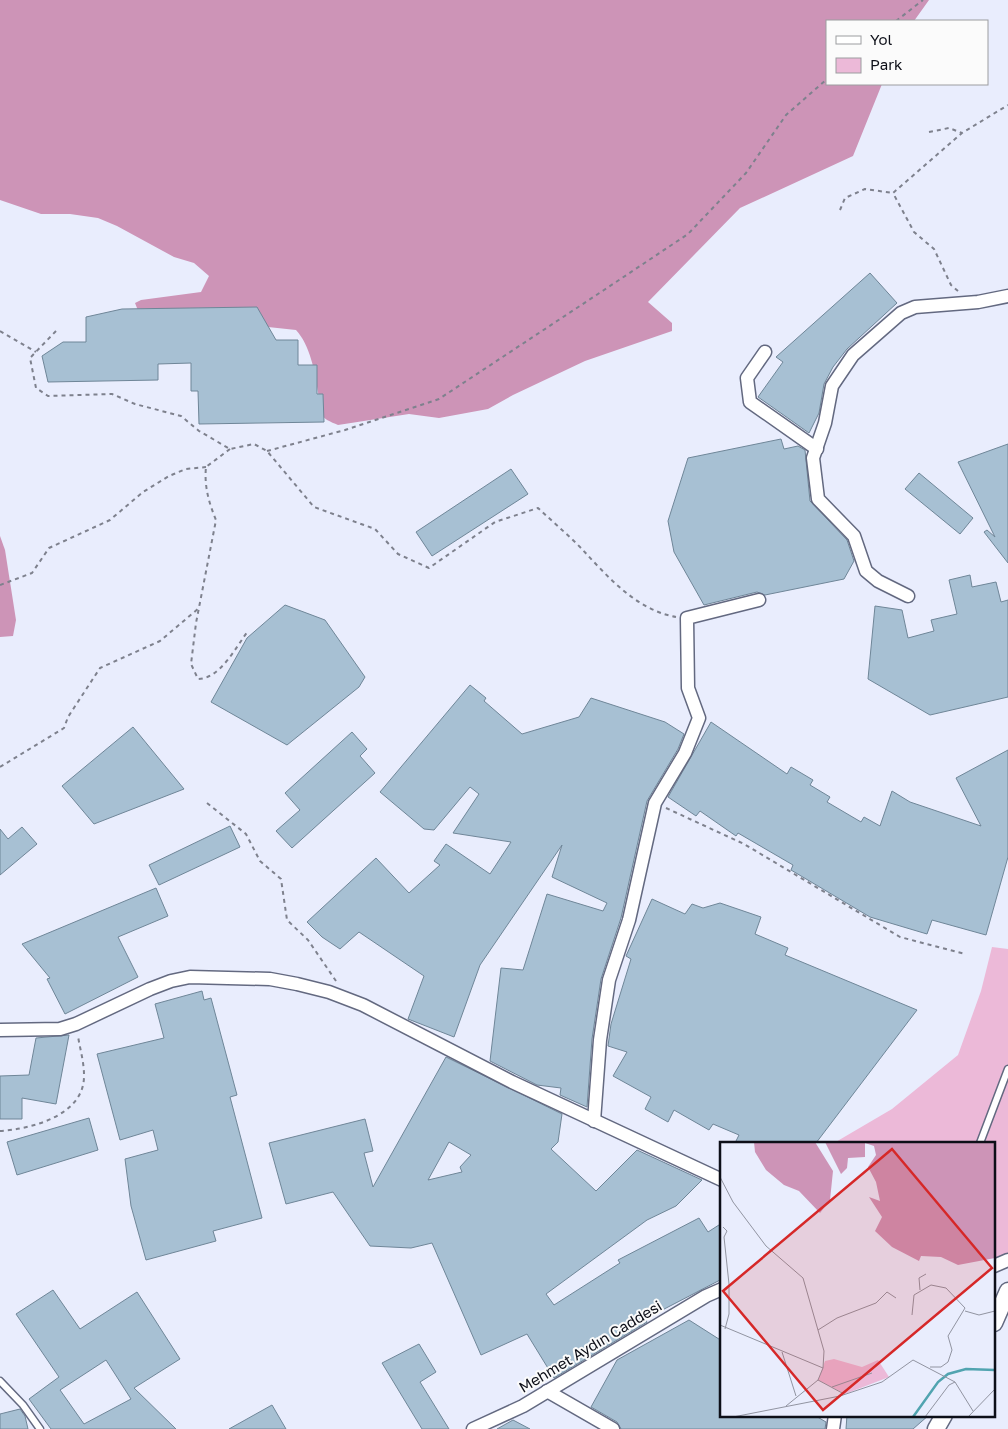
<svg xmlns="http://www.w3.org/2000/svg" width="1008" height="1429" viewBox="0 0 1008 1429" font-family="'Golos Text',sans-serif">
	<rect width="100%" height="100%" fill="#e9edfd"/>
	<polygon fill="#ecb9d8" points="992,947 1008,949 1008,1259 994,1265 994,1143 834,1143 892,1109 958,1055 981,991"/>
	<g fill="#cd94b7">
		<path d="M0,0h929l-15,21h-87v63h55l-29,72 -113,52 -92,94 24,21v8l-87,30 -72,34 -25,14 -49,9 -30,-4 -71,11c-7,-3 -16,-6 -18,-14 -2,-6 -1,-13 -2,-19 -3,-20 -8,-47 -22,-62l-157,-17 -4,-10 6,-3 60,-8 8,-16 -15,-13 -20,-6 -57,-31 -19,-8 -28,-4h-29l-41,-14z"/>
		<polygon points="0,536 5,550 16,620 13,636 0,637"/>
	</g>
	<g fill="#a7c0d3" stroke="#6f8698" fill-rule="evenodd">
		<polygon points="870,273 897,303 847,349 833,367 824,384 819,413 809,433 758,397 783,362 776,357"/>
		<polygon points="257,307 276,340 298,340 298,365 317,365 317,394 323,394 324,422 199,424 198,391 191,391 191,363 158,364 158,380 48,382 42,356 63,342 86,342 86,317 122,309"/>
		<polygon points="781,439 784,449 798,446 805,450 810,501 847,540 854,561 844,579 765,595 757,592 704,605 674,552 668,521 688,458"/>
		<polygon points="1008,444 1008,563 984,532 987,530 995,537 958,462"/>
		<polygon points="511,469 528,494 432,556 416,532"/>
		<polygon points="919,473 973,518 960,534 905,489"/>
		<polygon points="970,575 972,587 996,582 1001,602 1008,600 1008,697 930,715 868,679 875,606 902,610 908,638 934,631 931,620 957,614 949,580"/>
		<polygon points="285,605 325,620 365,677 359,687 287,745 211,702 247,638"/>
		<polygon points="470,685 486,698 484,701 522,734 579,717 591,698 665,722 684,734 678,749 647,801 621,918 601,979 592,1039 587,1107 560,1095 561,1088 537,1085 490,1061 501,968 523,970 547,894 603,911 607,903 552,877 562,845 480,965 454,1037 408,1019 424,976 359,932 340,949 322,937 307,922 376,858 409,893 440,865 434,861 446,844 490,874 511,842 453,833 479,794 470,787 434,830 424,829 380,792"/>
		<polygon points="711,722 787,774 791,767 813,780 810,785 830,797 827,802 861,822 864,817 880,826 892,791 910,802 981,826 956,778 1008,750 1008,857 986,935 932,920 927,934 870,917 791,870 793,865 738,833 736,836 700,811 696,816 668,797"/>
		<polygon points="133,727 184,789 94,824 62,786"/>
		<polygon points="352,732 367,749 360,756 375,773 292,848 276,831 300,810 285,793"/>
		<polygon points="230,826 240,847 159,885 149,865"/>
		<polygon points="22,827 37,844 0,875 0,829 8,839"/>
		<polygon points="156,888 168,916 118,937 138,977 65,1014 47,979 50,978 22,944"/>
		<polygon points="652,899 685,914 692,904 703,908 720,903 761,917 755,934 788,948 785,955 917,1010 816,1143 735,1143 739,1135 713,1124 709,1130 674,1110 668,1122 645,1109 651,1097 613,1076 627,1052 608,1046 611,1024 631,959 626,956"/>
		<polygon points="202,991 204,1000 211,998 237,1095 230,1097 262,1218 213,1231 216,1241 146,1260 131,1206 125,1159 158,1150 153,1130 120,1140 97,1054 164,1038 155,1004"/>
		<polygon points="69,1035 56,1104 22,1098 22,1119 0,1119 0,1076 29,1075 36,1038"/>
		<path d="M446,1057l116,57 -4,28 -7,7 45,42 41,-41 65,30 -26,26 -29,14 -101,74 8,11 66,-42 -2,-3 81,-42 9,14 14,-9v56l-77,40 2,3 -93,56 -27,-44 -46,21 -49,-112 -21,5 -41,-2 -37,-54 -47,12 -17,-61 96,-24 8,32 -9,2 9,34zM449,1142l22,13 -11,12 2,5 -34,8z"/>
		<polygon points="89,1118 98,1150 17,1175 7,1142"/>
		<path d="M53,1290l27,39 57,-37 43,67 -46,29 42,41h-125l-22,-30 30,-22 -43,-63zM106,1360l25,39 -47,25 -24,-34z"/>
		<polygon points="689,1320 722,1341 722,1415 814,1415 826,1422 825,1429 621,1429 617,1422 591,1407 617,1360"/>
		<polygon points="419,1344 436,1372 420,1382 449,1429 422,1429 382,1363"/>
		<polygon points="272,1405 286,1429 229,1429"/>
		<polygon points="20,1409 25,1416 28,1429 0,1429 0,1414"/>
		<polygon points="847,1415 929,1415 913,1429 846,1429"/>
		<polygon points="513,1420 530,1429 497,1429"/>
	</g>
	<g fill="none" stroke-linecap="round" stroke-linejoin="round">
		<defs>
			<g id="service">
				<polyline points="980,1143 1008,1069"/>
				<polyline points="0,1381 23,1405 40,1429"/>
			</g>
			<g id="minor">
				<polyline points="765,352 747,378 750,402 817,449"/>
				<polyline points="908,596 878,581 866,571 854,536 818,499 813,458 825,423 832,386 853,355 901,313 915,307 978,302 1008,296"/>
				<polyline points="0,1030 60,1029 76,1024 150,989 171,981 190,977 270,979 297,984 329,992 363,1005 512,1082 722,1180"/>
				<polyline points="594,1121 600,1040 609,980 629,920 655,803 685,753 699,718 688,688 687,618 759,600"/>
				<polyline points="994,1266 1008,1260"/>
				<polyline points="547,1391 613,1429"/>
				<polyline points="473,1429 523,1406 706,1296 722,1289"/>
				<polyline points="833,1429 835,1415"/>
			</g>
			<g id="tertiary">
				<polyline points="994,1323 1008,1291"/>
				<polyline points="936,1429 944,1415"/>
			</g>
		</defs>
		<use href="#service" stroke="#636980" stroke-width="9"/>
		<use href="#minor" stroke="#636980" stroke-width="15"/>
		<use href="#tertiary" stroke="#636980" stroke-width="19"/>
		<g stroke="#7e818d" stroke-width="2" stroke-dasharray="4 4" stroke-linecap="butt">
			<polyline points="896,21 923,0"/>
			<polyline points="929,132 949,128 962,133"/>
			<polyline points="840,210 845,198 865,189 893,193"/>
			<polyline points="958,291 951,285 934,249 914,232 893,193 962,133 1008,105"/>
			<polyline points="0,331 36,352"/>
			<path d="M56,331l-26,27 6,30 12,8 64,-2 23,10 46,12 18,15 31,18 24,-5 13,7 47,56 61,22 23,25 31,14 66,-46 43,-14c14,13 29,26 43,40 26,28 55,62 95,69"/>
			<path d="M230,449l-24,18c-2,19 3,36 10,53l-20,103 -5,41 7,15c22,0 38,-32 50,-48"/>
			<polyline points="267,451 345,430 439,399 604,290 688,234 746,173 786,115 827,79"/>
			<polyline points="0,585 32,573 49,548 110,520 143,492 169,476 186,469 206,467"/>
			<polyline points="0,767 64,728 68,717 100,668 160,641 199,608"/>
			<polyline points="207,803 246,834 260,861 281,879 287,920 308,940 336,981"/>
			<polyline points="666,808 744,844 900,937 965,954"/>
			<path d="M0,1131c32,-2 85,-16 84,-56 0,-13 -4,-26 -6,-39"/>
		</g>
		<use href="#service" stroke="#fff" stroke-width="6"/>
		<use href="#minor" stroke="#fff" stroke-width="12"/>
		<use href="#tertiary" stroke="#fff" stroke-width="16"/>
	</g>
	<g text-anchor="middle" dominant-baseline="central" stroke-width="4" stroke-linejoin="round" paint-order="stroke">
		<g font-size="15" fill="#0d0f18" stroke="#fbfbfb">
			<text transform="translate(590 1346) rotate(-31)">Mehmet Aydın Caddesi</text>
		</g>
	</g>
	<g transform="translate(720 1142)">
		<rect width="275" height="275" fill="#e9edfd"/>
		<path d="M114,217l28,8 16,-7 11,17 -44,17 -27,-14 7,-19z" fill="#ecb9d8"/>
		<path d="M34,0h61l18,29 -3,29 -10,13 -21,-22 -15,-6 -18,-15 -11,-18zM105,0h170v116l-37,7 -17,-8 -20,-1 -2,5 -27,-14 -17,-16 7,-14 -13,-20 11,4 -4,-19 -8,-15 8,-12 -2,-9 -9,-3v14l-17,1 -1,10 -6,6z" fill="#cd94b7"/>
		<path fill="none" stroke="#51a4b0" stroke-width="2.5" d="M193,275l25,-35 10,-8 18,-5 29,1"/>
		<path fill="none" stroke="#9194a1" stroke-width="1" d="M0,35l13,25 33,44 37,32 21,73 -1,17M3,85l4,4 -3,6 5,47v30l-4,15M200,148l-1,-12 7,-4M245,169l14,4 16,-4M192,173l2,-20 17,-10 15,3 19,20 -17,28 4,14 -4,12 -7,5h-11M0,183l103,43 -5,12 -32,26M98,188l19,-12 39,-15 11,-11 9,6M62,210l14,44M98,238l26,14M112,245l40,-14M13,275l107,-21 42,-14 31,-22 42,22 18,29M205,275l24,-32 6,-3M248,275l27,-28"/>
		<path fill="#d62828" fill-opacity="0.15" stroke="#d62828" stroke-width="2.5" d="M172,7l100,119 -169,142 -100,-119z"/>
		<rect width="275" height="275" fill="none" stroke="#0d0f18" stroke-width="2.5"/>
	</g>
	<rect x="826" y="20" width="162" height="65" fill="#fbfbfb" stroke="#9c9da0"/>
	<rect x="836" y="36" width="25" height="8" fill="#ffffff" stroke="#9c9da0"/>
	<text x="870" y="45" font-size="15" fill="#0d0f18">Yol</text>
	<rect x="836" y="58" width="25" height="15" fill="#ecb9d8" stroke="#9c9da0"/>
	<text x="870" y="70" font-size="15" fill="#0d0f18">Park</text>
</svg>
